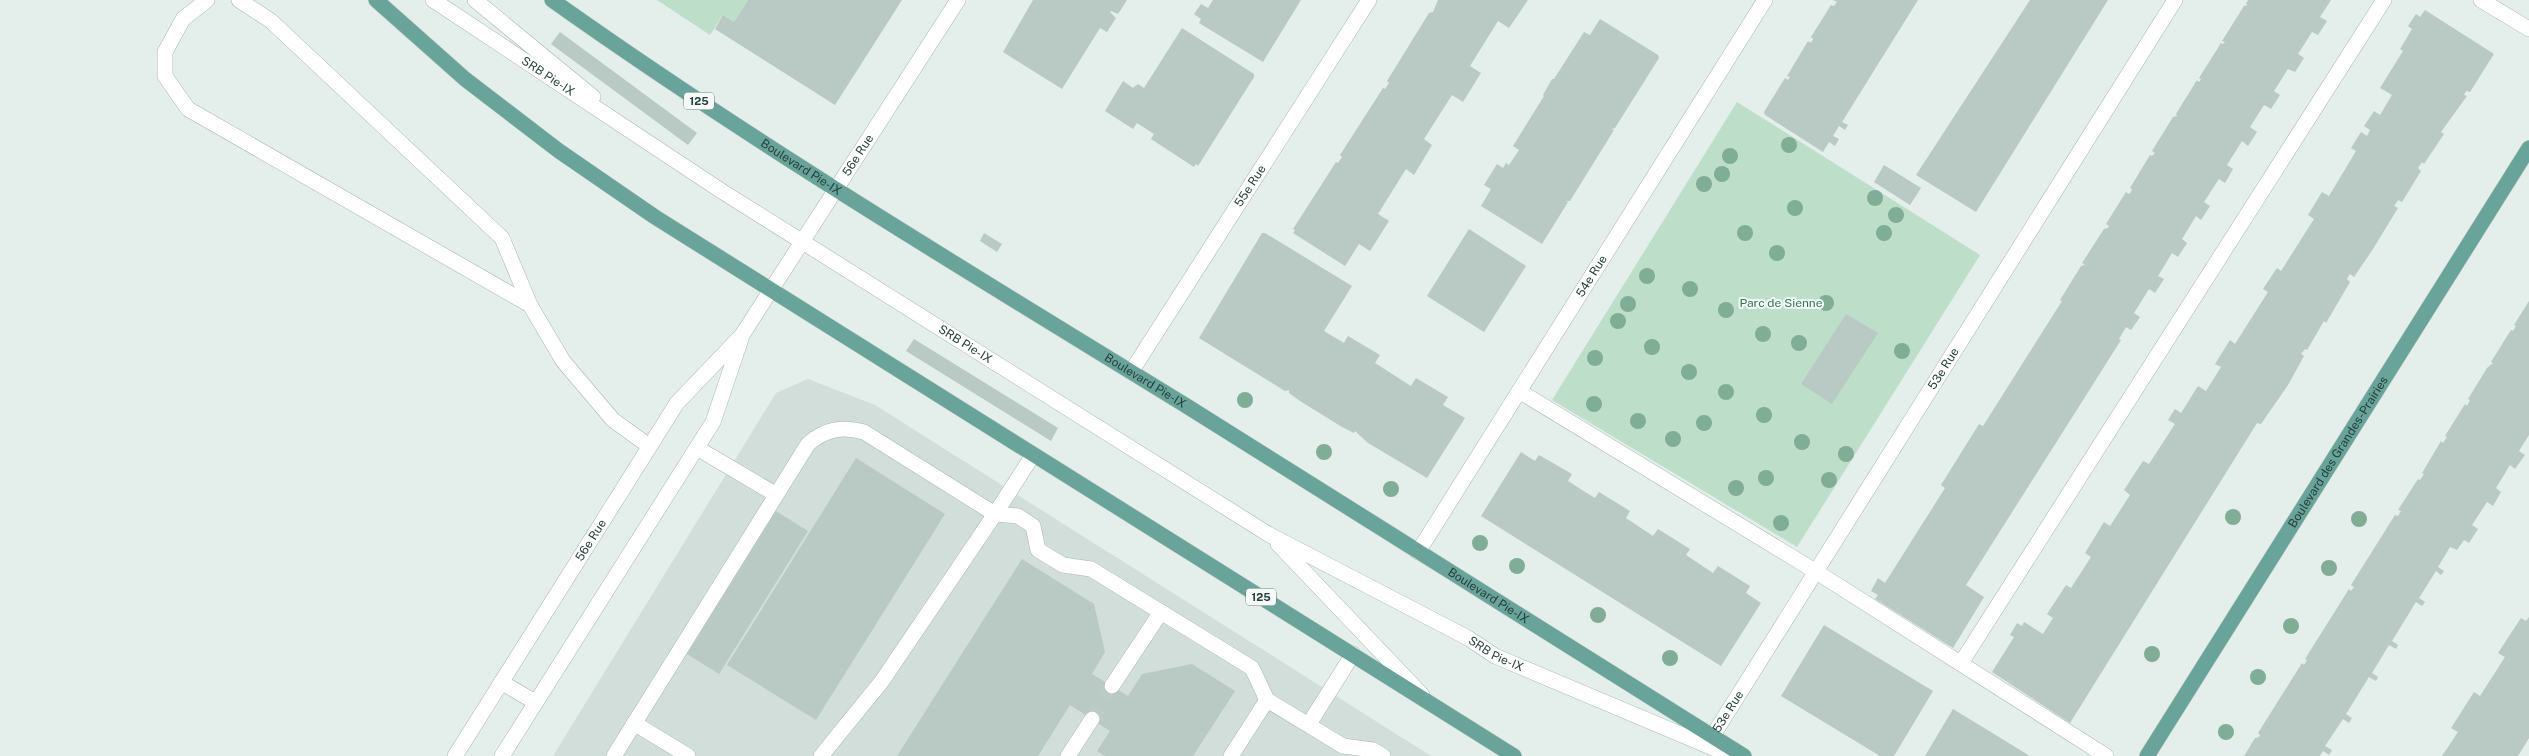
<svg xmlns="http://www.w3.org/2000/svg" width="2529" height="756" viewBox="0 0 2529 756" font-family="'Public Sans',sans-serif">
	<rect width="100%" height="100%" fill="#e4eeea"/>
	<polygon fill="#d2deda" points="808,379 875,405 1431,756 553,756 776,393"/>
	<g fill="#bddfc9">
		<polygon points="657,0 748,0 734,22 723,15 710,35"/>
		<polygon points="1737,102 1980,255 1797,547 1552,400"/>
	</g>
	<g fill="#b9c9c4">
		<polygon points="748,0 902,0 835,105 715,29 723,15 734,22"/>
		<polygon points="1033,0 1127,0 1118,14 1111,11 1110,12 1116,18 1107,32 1100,28 1062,89 1003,52"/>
		<polygon points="1213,0 1301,0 1263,62 1199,23 1201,19 1194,14 1201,4 1208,8"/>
		<polygon points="1438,0 1528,0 1509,28 1498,21 1470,66 1481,73 1463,102 1452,95 1424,139 1432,145 1414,175 1406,169 1378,214 1389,221 1370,251 1359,244 1345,266 1293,233 1295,230 1293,229 1336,162 1338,163 1342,157 1340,155 1383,88 1385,89 1389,83 1387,81 1429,13 1433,12"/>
		<polygon points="1833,0 1918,0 1842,122 1848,125 1845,130 1839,126 1833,136 1839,139 1835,146 1829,142 1823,152 1765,115 1764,112 1785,78 1788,80 1790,77 1787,76 1808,41 1811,43 1813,39 1811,37 1831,5 1834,6 1837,2"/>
		<polygon points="2030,0 2108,0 1976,212 1916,175"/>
		<polygon points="2248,0 2331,0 2320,17 2327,21 2318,35 2312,32 2298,54 2304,58 2295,72 2288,69 2274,91 2280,95 2271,109 2264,105 2250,127 2257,132 2248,146 2242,141 2227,165 2233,169 2225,183 2219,179 2204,202 2210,206 2201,220 2196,216 2182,239 2187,243 2178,257 2172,253 2158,276 2164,279 2155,293 2149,289 2134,313 2140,317 2131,330 2126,327 2119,339 2121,340 1966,585 1984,597 1953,648 1875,599 1878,595 1871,591 1878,578 1885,583 1945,488 1941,485 1979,424 1983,426 2062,301 2060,300 2081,266 2085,265 2082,263 2104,229 2108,228 2109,226 2106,224 2126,192 2129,194 2131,192 2132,189 2130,188 2150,155 2152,156 2155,153 2152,151 2173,117 2177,116 2176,114 2197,80 2199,82 2201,79 2199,78 2221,43 2223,44 2225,42 2222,41 2244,6 2248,5 2246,4"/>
		<polygon points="2425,10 2494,54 2470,92 2466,91 2464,95 2467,96 2441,132 2444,134 2424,164 2422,162 2418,168 2421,171 2402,202 2398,200 2397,202 2394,206 2398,208 2373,249 2354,277 2350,274 2348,277 2347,279 2350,282 2326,323 2324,321 2307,350 2305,349 2301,354 2304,356 2288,385 2261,424 2257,423 2070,723 1992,672 2014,637 2010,635 2017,623 2022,626 2024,622 2043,634 2053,618 2047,614 2066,585 2071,588 2091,557 2085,553 2104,522 2110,526 2130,495 2124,490 2143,461 2149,464 2175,424 2168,420 2175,409 2181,413 2198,386 2206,391 2221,367 2215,364 2230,340 2235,344 2268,292 2263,289 2277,268 2281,271 2314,219 2308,215 2322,192 2329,196 2356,151 2351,148 2361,132 2367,136 2370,130 2364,126 2374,111 2380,115 2392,95 2380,88 2403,51 2400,49 2412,29 2408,26 2416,14 2420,17"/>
		<polygon points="1600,19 1658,55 1659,58 1615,128 1611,129 1614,130 1570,201 1566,201 1568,202 1542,244 1481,206 1491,189 1484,185 1497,164 1503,168 1506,163 1509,165 1519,150 1513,146 1544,96 1543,95 1552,79 1554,79 1584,32 1590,35"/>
		<polygon points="1182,28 1254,74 1254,77 1198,166 1196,164 1194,167 1151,139 1154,134 1137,123 1133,129 1105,111 1123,81 1133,88 1138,84 1144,88"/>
		<polygon points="560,32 697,133 688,145 551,44"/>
		<polygon points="1884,165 1921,188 1910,205 1874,182"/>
		<polygon points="1469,229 1526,266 1484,332 1427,296"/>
		<polygon points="984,233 1002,244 997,252 980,241"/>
		<polygon points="1262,233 1265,233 1352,286 1324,331 1344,343 1348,336 1380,355 1375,363 1411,386 1416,378 1448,397 1443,405 1465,418 1427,478 1368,443 1355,431 1354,433 1342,427 1300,401 1289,393 1289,390 1285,391 1199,338"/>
		<polygon points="2529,301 2529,435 2519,451 2525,455 2515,469 2510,465 2496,488 2501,492 2493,506 2487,502 2472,525 2478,529 2469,543 2464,540 2457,550 2450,547 2438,567 2444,571 2441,575 2436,571 2419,598 2425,602 2422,606 2416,602 2392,641 2398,645 2396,649 2389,645 2372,673 2378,677 2376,681 2369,677 2346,714 2352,718 2349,723 2343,719 2325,746 2332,750 2329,755 2323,751 2320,756 2244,756 2255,738 2259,737 2260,735 2258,733 2302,663 2304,665 2307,660 2305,659 2349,589 2351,591 2354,587 2351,585 2395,515 2398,516 2401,511 2398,510 2418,479 2420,480 2424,474 2422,473 2441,441 2443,443 2447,437 2445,436 2465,404 2467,406 2470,400 2468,399 2487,368 2493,363 2491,362 2511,330 2513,331 2516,326 2514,325"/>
		<polygon points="1846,314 1878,333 1832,404 1801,384"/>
		<polygon points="914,339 1058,428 1051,441 906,351"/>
		<polygon points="1521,452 1535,461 1539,455 1572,474 1568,481 1582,490 1595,498 1599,492 1630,511 1626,518 1653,536 1658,529 1690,549 1686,555 1713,573 1718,566 1750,586 1746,593 1761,603 1721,666 1481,516"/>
		<polygon points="856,458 945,514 816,720 727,665"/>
		<polygon points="776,511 808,531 719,674 687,654"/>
		<polygon points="1022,559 1094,604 1105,652 1092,674 1128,696 1142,674 1192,664 1235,691 1193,756 1105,756 1097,751 1110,731 1070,705 1038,756 897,756"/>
		<polygon points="2529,617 2529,738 2518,756 2442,756 2458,732 2451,728 2474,692 2480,696 2505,657 2498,653 2521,618 2526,621"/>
		<polygon points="1824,625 1933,691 1894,756 1880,756 1781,696"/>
		<polygon points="1953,709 2030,756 1925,756"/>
	</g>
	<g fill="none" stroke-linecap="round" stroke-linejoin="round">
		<polyline stroke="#bdcbc7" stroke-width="15" stroke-dasharray="15 8" stroke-linecap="butt" points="1092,719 1112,686"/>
		<defs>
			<g id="minor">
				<polyline points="207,0 183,19 165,52 165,76 188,109 530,305"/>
				<polyline points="239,0 271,21 502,238 530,305 563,361 613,420 649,446"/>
				<path id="s1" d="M433,0l290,192 545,342 200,104 27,18 237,100"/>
				<polyline points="475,0 593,97"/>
				<polyline points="2481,0 2529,29"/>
				<path id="s2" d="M1131,372l238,-372"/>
				<polyline points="1519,391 1815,571 2106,756"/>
				<polyline points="697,448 775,494"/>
				<polyline points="1278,544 1422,695"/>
				<path id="s3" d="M1418,552l347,-552"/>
				<polyline points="1961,663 2384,0"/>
				<polyline points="501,682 535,702"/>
				<polyline points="1112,686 1161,612"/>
				<polyline points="634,723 688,756"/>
				<polyline points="1309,724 1353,654"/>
				<path id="s4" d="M1712,737l463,-737"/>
				<path id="s5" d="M455,756l222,-353 65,-68 216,-335"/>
				<polyline points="502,756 713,422 741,339"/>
				<path d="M614,756l194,-312c17,-15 34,-18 56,-12l131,82 38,-59"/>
				<polyline points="821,756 882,681 995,514 1018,516 1033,526 1038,550 1063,565 1091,569 1252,668 1267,700 1343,746 1373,750 1383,756"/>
				<polyline points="1068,756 1092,719"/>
				<polyline points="1231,756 1267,700"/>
			</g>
			<g id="major">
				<polyline points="376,0 465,79 559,151 655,217 1514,756"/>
				<path id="s6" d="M552,0c204,145 420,274 633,405 187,116 372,235 559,351"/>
				<path id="s7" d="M2147,756l382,-608"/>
			</g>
		</defs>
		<use href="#minor" stroke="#a6b6b2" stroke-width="16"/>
		<use href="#major" stroke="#c1cac8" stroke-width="16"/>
		<use href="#minor" stroke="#fff" stroke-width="15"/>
		<use href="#major" stroke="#68a49a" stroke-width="15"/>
	</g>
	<g fill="#7fad95">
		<circle cx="1789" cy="145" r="8"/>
		<circle cx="1730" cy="156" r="8"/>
		<circle cx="1722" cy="174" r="8"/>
		<circle cx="1704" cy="184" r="8"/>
		<circle cx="1875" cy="198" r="8"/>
		<circle cx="1795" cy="208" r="8"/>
		<circle cx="1896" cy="215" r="8"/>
		<circle cx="1745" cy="233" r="8"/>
		<circle cx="1884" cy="233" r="8"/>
		<circle cx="1777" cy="253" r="8"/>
		<circle cx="1647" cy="276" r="8"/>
		<circle cx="1690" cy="289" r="8"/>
		<circle cx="1826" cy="303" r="8"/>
		<circle cx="1628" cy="304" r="8"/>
		<circle cx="1726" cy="310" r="8"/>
		<circle cx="1618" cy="321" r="8"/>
		<circle cx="1763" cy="334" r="8"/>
		<circle cx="1799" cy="343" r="8"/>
		<circle cx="1652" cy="347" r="8"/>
		<circle cx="1902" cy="351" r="8"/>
		<circle cx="1595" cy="358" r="8"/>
		<circle cx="1689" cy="372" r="8"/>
		<circle cx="1726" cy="392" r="8"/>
		<circle cx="1245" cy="400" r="8"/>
		<circle cx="1594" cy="404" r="8"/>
		<circle cx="1764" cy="415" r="8"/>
		<circle cx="1638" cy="421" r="8"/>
		<circle cx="1704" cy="423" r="8"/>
		<circle cx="1673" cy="439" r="8"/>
		<circle cx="1802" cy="442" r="8"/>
		<circle cx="1324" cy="452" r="8"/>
		<circle cx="1846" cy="454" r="8"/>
		<circle cx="1766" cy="478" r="8"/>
		<circle cx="1829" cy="480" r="8"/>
		<circle cx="1736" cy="488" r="8"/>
		<circle cx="1391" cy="489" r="8"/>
		<circle cx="2233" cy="517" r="8"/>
		<circle cx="2359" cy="519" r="8"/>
		<circle cx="1781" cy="523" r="8"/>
		<circle cx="1480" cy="543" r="8"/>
		<circle cx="1517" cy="566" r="8"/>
		<circle cx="2329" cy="568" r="8"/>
		<circle cx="1598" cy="615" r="8"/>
		<circle cx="2291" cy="626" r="8"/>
		<circle cx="2152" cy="654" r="8"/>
		<circle cx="1670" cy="658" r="8"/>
		<circle cx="2258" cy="677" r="8"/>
		<circle cx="2226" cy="732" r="8"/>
	</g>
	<g text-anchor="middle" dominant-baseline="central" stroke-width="4" stroke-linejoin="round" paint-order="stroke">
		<g fill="#f5faf8" stroke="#627874" stroke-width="1">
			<rect x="684" y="92.5" width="30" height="17" rx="4"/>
			<rect x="1246" y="588.5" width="30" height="17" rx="4"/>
		</g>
		<g font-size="11" font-weight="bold" fill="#23403b">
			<text x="699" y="101">125</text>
			<text x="1261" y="597">125</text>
		</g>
		<g font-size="12" fill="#23403b" stroke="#f5faf8">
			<text stroke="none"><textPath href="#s1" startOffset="138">SRB Pie-IX</textPath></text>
			<text stroke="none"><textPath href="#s5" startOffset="725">56e Rue</textPath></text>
			<text stroke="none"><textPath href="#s6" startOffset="300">Boulevard Pie-IX</textPath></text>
			<text stroke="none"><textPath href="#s2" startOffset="221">55e Rue</textPath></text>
			<text stroke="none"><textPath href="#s3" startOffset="326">54e Rue</textPath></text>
			<text stroke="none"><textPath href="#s1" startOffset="634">SRB Pie-IX</textPath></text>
			<text stroke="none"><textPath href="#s4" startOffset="435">53e Rue</textPath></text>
			<text stroke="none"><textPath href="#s6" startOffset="705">Boulevard Pie-IX</textPath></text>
			<text stroke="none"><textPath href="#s7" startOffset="359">Boulevard des Grandes-Prairies</textPath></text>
			<text stroke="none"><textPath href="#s5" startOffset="255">56e Rue</textPath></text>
			<text stroke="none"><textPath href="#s6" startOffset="1110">Boulevard Pie-IX</textPath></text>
			<text stroke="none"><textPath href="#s1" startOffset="1249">SRB Pie-IX</textPath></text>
			<text stroke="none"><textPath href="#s4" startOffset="30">53e Rue</textPath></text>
		</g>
		<g font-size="12" fill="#2c7850" stroke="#f5faf8">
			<text x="1781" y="303">Parc de Sienne</text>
		</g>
	</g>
</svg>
